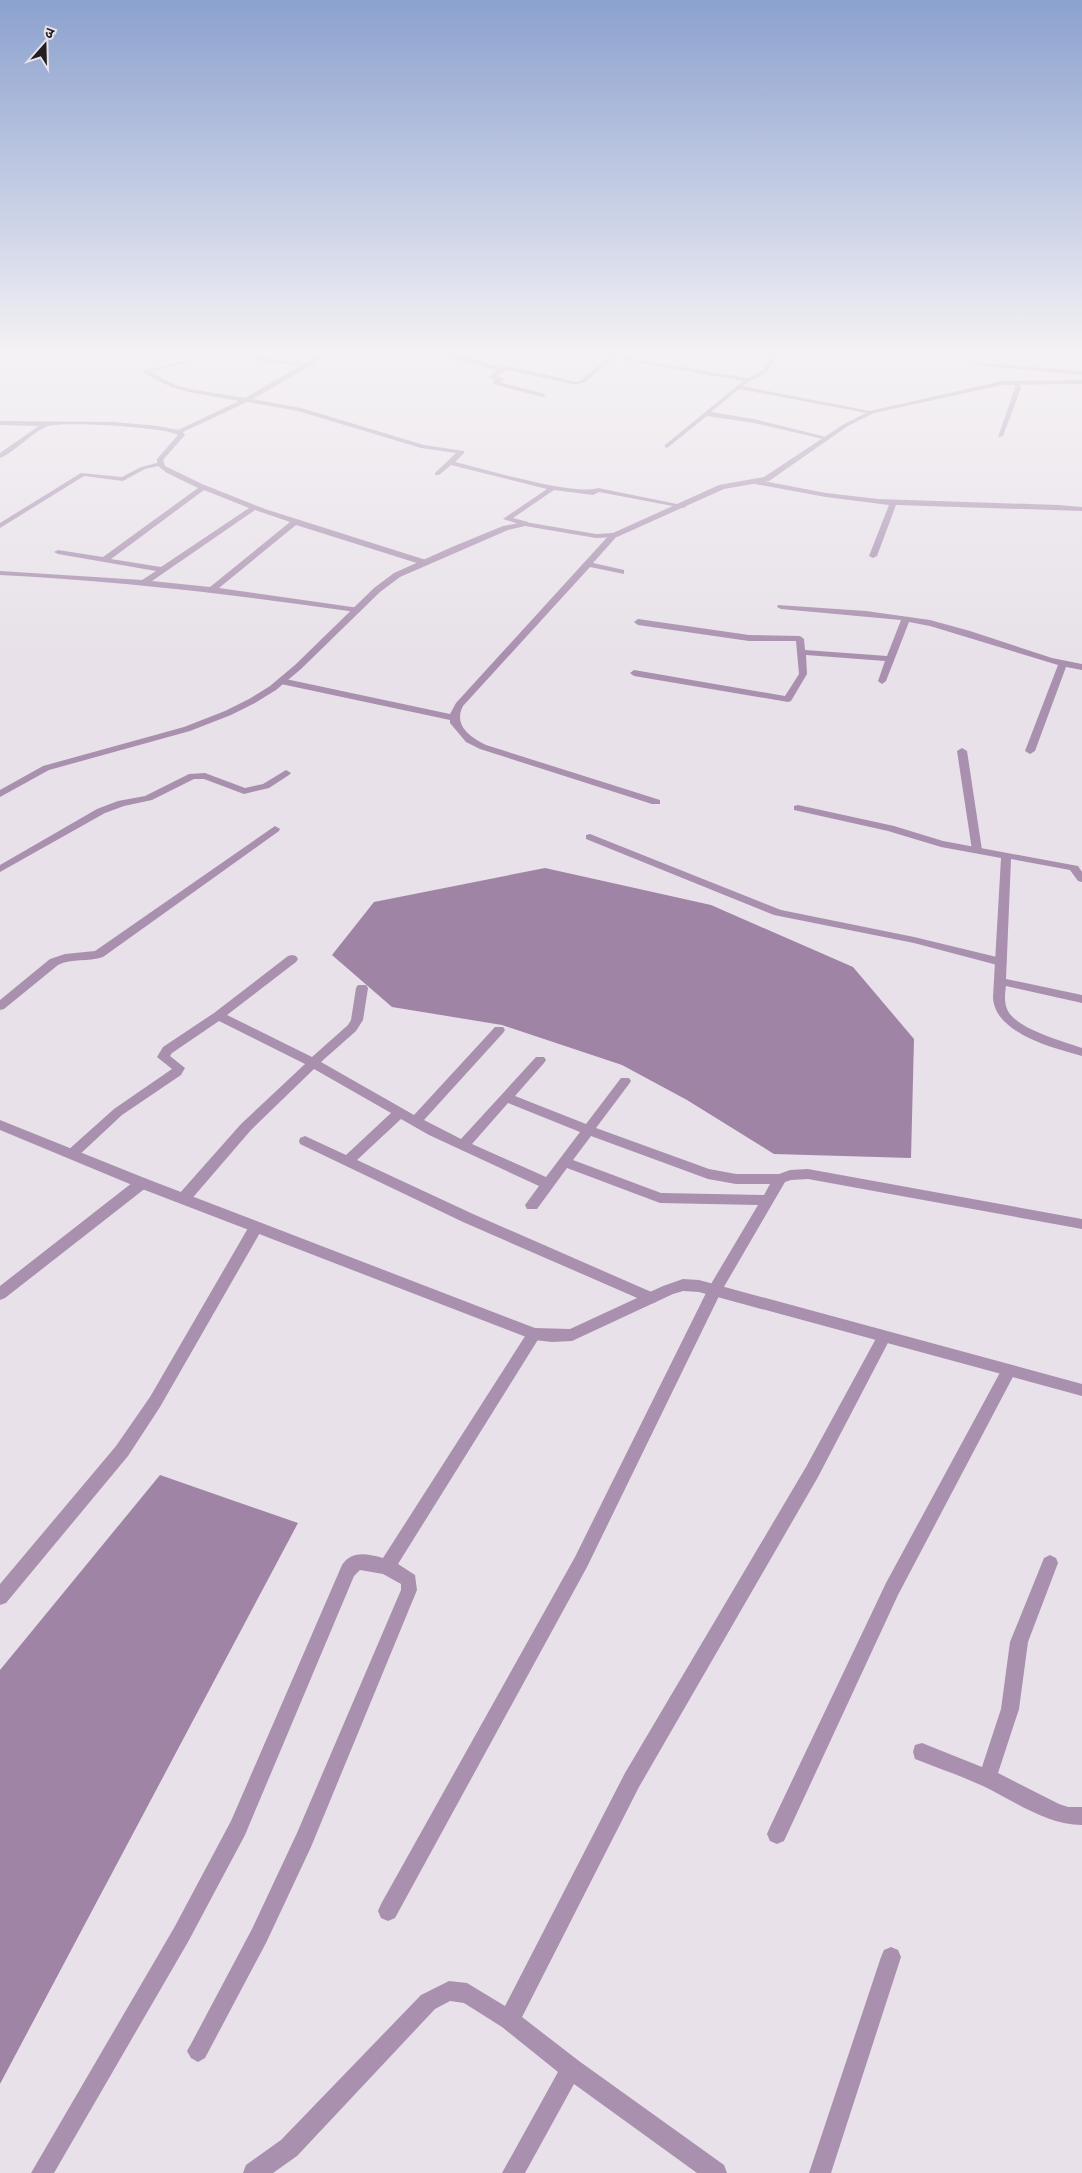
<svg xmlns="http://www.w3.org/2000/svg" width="1082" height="2173" viewBox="0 0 1082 2173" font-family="'Asap Condensed','Noto Sans Devanagari',sans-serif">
	<rect width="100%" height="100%" fill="#e8e1e9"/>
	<g fill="#9f84a6">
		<polygon points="545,868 711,905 853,967 914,1039 911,1158 774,1154 687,1100 622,1065 502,1025 392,1007 332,955 374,902"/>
		<polygon points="160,1475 298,1523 0,2084 0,1670"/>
	</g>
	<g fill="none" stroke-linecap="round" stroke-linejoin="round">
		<g fill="#a990af" fill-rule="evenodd">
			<polygon points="612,355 614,358 584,383 575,384 575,382 580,381"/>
			<polygon points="778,605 866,611 930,620 970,631 1052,658 1082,664 1082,670 1066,667 1035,751 1030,754 1025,751 1058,665 930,626 909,622 886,681 882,684 878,681 885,661 806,655 807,674 791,701 788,702 634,676 630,673 634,670 785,696 799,674 796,641 749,641 638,625 634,622 638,619 749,635 800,636 804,639 805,650 887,656 901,620 781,609 777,607"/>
			<polygon points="962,748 967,751 982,850 977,853 972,850 957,751"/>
			<polygon points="590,834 781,910 914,937 1005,959 1007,962 1001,966 914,943 774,915 586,839 586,835"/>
		</g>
		<g fill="#a990af" fill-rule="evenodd">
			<path d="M235,350h8l22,8 40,5 21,-13h7l-23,16 -57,33 48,9 123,37 40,6v2l-9,9c29,7 119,34 143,26l89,18 -4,2 -84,-16 -6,3 -39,-5 -41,28 15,4 1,2 -4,2 -22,-7 44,-30 -96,-24 -12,10h-4v-2l21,-20 -35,-5 -123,-37 -51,-9 -64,30 2,3 -22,25 2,6 37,18 63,25 161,51v4h-6l-124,-39 -77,63 140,20 1,2 -4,2c-118,-17 -236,-31 -356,-37v-4l142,9 14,-9 -98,-17 -4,-2 4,-2 45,7 95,-69 -31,-15 -9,-7 -13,3 -22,12 -39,-5 -84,52v-5l81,-50 41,4 19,-10 16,-4v-4l21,-24c-12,-8 -115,-14 -130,-9 -13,4 -33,26 -48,32v-5l39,-27 -39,-1v-4l114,1 44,4 20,4 61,-29 -51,-9 -17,-5 -28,-14v-2l59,-15v2l-51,14 24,13 16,4 54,9 55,-32 -36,-4zM204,490l45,18 -88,59 -50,-8zM255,510l35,12 -80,65 -58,-6z"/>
			<path d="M419,350c28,-1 56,10 83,18l7,-2 71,17 -3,2 -68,-15 -12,6 8,3 -5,3 45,12v2l-2,1 -50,-13v-2l3,-2 -8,-3 9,-7z"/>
			<polygon points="568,350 581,350 748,378 763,370 776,350 782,350 767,372 742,386 875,412 872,414 739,389 711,412 754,419 830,438 827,440 754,423 707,416 667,448 665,447 665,445 743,381"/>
			<polygon points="976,362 1082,371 1082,375 974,365"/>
			<polygon points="1014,381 1018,381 1021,388 1003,436 998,437 1015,388"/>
			<polygon points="758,480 826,493 878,499 1059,505 1082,507 1082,511 896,505 877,556 873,558 869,556 889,505 826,497 755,484 754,482"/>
			<path d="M611,533l7,2 -25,28 31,7v4l-34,-7 -127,139c-10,19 7,31 23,39l174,55v4h-8l-172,-55 -14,-7 -16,-19v-3l-169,-36 -4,-3 4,-3 169,36 6,-11z"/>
			<polygon points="286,770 291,773 289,775 269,788 244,794 204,779 194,779 152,800 124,806 105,813 0,872 0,865 97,809 118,801 145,796 189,774 205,773 245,788 263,784"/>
			<path d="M798,805l96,21 49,15 135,25 4,6v10l-4,-1 -8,-11 -59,-11 -5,120 76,16v8l-76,-17c-1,7 -2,16 1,23 8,20 56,32 75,39v8c-29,-8 -88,-23 -89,-59l8,-139 -60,-11 -53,-16 -94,-21v-4z"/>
			<path d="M275,826l5,3 -1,2 -176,126c-15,5 -31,1 -45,8l-54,44 -4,1v-10l50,-41 15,-5 30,-3z"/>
			<path d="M292,955l4,1 2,3 -2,3 -69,53 85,42 36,-32 3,-5 5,-32 2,-3h8l2,3 -5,32 -7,11 -35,31 93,53 81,-88h8l2,3 -2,3 -79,87 37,19 75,-82h8l2,3 -2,3 -29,33 71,28 35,-46h8l2,3 -2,3 -33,44 113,41 27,5h43l11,-4 18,-1 274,50v10l-274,-50 -17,1 -6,2 -64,110 -134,275 -192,351 -7,3 -7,-3 -3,-7 3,-7 194,-347 133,-268 50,-84 -98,-2 -93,-35 -30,41h-10l-2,-4 14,-19 -110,-51 -28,-16 -44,41 116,54 183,80 2,4 -2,4 -5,2 -188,-82 -163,-78 -1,-3 1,-3 5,-2 41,19 45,-42 -77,-44 -63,61 -62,72h-10l-2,-4 2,-4 62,-70 64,-60 -86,-43 -47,32 -2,3 15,12 -4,7 -59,40 -45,42h-10l-2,-3 2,-3 47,-42 58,-40 -15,-12 6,-10 51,-34 74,-57zM508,1103l72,29 -34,45 -74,-33zM591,1136l117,43 28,5h34l-6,11 -103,-2 -88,-33z"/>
			<polygon points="142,1178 147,1179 149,1183 147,1187 5,1298 0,1300 0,1286 137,1179"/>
			<polygon points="256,1222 261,1223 263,1227 261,1231 160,1407 128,1456 6,1603 0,1605 0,1584 116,1446 150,1397 251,1223"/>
			<path d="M534,1328l5,2 2,4 -2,4 -141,226 17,11 2,15 -106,257 -45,96 -61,115 -7,4 -7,-4 -4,-7 4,-7 61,-115 45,-96 104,-243v-6l-18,-10 -23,-4 -6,6 -109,259 -57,107 -134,231h-23l143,-245 57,-107 111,-256c10,-15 26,-11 41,-7l146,-228z"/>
			<polygon points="884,1331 889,1333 891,1337 818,1477 639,1787 522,2017 579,2061 724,2165 727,2173 697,2173 574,2084 525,2173 502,2173 558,2072 502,2027 464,2003 450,2001 435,2009 297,2156 273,2173 243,2173 246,2165 281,2140 421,1995 449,1981 467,1983 505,2006 625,1773 806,1467 879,1333"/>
			<polygon points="1008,1365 1013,1367 1016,1371 898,1595 784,1841 777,1844 770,1841 767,1834 770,1827 886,1583 1003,1367"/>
			<path d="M1050,1555l6,3 2,5 -30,79 -9,67 -21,64 61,31 9,3h14v18c-35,0 -68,-24 -99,-39 -22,-10 -45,-18 -68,-27l-2,-7 2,-7 7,-2 60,24 19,-58 9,-67 34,-84z"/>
			<polygon points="891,1947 898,1950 901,1957 831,2173 809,2173 881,1957 884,1950"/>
		</g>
		<g fill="#a990af" fill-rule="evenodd">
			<polygon points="1082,380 1082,384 1002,385 874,413 848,426 769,481 724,489 617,537 596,538 525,526 508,530 400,577 380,592 301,669 276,690 255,703 231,715 190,731 49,770 0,797 0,790 43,766 184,727 225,711 249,699 270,686 295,665 374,588 394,573 452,547 503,526 525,522 596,534 613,533 719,485 764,477 844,424 870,411 1002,381"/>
			<polygon points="0,1120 147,1179 535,1328 570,1329 663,1286 683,1279 699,1280 1082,1384 1082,1396 699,1292 683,1291 673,1294 572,1341 552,1342 534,1340 137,1187 0,1130"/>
		</g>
	</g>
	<linearGradient id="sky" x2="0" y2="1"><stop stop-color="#8ba1ce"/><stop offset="0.54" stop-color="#f5f2f5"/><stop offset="1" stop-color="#f5f2f5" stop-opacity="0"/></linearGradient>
	<rect width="1082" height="654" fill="url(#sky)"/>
	<g transform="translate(45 45) rotate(20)" stroke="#e8e1e9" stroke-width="4" paint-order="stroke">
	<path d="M0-4L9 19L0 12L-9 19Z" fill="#211f22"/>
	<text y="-8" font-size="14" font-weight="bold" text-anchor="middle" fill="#211f22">उ</text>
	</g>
</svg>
